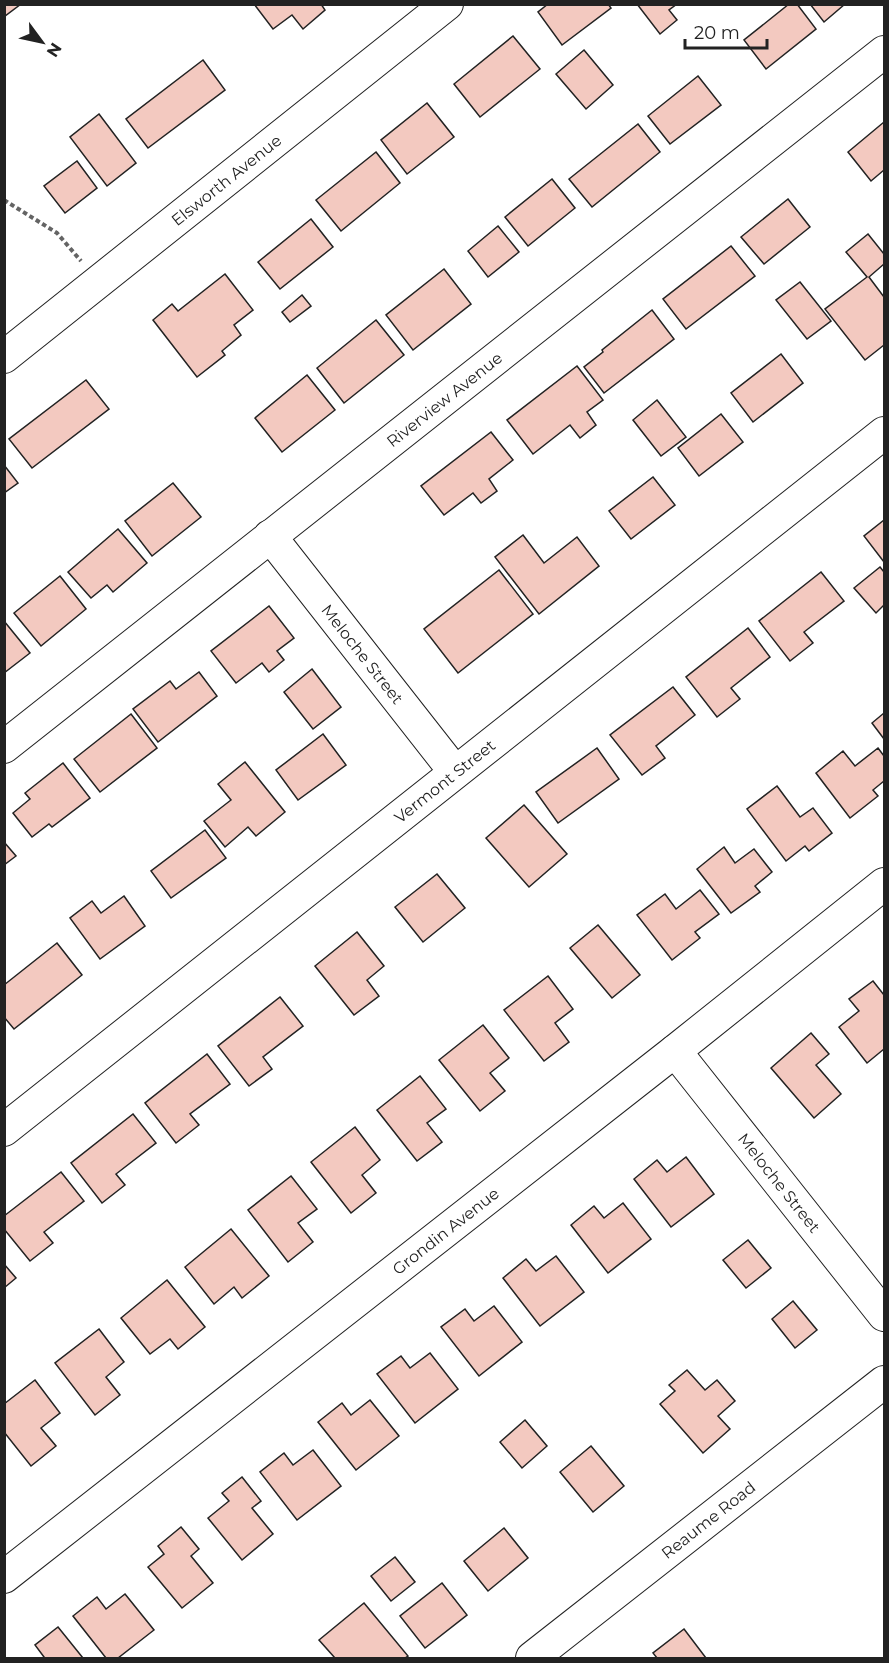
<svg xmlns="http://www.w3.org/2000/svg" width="889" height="1663" viewBox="0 0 889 1663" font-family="Montserrat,sans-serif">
	<rect width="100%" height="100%" fill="#fff"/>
	<g fill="#f3c9c0" stroke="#222" stroke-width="1.5">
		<polygon points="4,4 21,4 5,16"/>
		<polygon points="254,4 321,4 325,10 303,29 292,15 273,29"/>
		<polygon points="548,4 608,4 611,8 562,45 538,12"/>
		<polygon points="637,4 677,4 669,10 677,20 660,34"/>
		<polygon points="789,4 797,4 816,29 766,69 744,40"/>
		<polygon points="810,4 845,4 824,22"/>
		<polygon points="513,36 540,69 480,117 454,84"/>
		<polygon points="584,50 613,85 586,109 556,74"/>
		<polygon points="203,60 225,90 148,148 126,119"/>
		<polygon points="698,76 721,105 670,144 648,116"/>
		<polygon points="427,103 454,137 407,174 381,140"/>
		<polygon points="99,114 136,163 107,186 70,137"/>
		<polygon points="884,122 884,170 871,181 848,152"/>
		<polygon points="638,124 660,152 592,207 569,179"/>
		<polygon points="376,152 400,183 341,231 316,200"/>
		<polygon points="77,161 97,188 65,213 44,186"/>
		<polygon points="552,179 575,208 528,246 505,217"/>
		<polygon points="788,199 810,227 764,264 741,237"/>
		<polygon points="311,219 333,247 280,289 258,262"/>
		<polygon points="498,226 519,252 488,277 468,251"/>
		<polygon points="868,234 884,254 884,264 869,277 884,297 884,345 865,360 825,309 867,277 846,252"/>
		<polygon points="731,246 755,276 686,329 663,299"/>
		<polygon points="444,269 471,304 413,350 386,315"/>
		<polygon points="225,274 253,310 234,325 241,335 222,351 225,355 197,377 153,320 172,304 178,311"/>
		<polygon points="800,282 831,321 807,339 776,300"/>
		<polygon points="302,295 311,306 290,322 282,312"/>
		<polygon points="652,310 674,339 604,393 584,367 603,352 602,350"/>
		<polygon points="376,320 404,355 344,403 317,368"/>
		<polygon points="781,354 803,383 753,422 731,393"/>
		<polygon points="577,366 603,400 587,412 596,425 580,438 570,425 533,454 507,420"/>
		<polygon points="307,375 335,410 282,452 255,418"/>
		<polygon points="86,380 109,409 32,468 9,439"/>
		<polygon points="657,400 686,437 661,456 633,420"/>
		<polygon points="721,414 743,442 699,476 678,448"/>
		<polygon points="491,432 513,460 489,479 497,491 481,503 473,493 444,515 421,486"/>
		<polygon points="4,465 18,483 4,493"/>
		<polygon points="653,477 675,505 631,539 609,511"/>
		<polygon points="173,483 201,517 152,556 125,521"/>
		<polygon points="884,520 884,562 864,536"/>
		<polygon points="118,529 147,563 113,592 107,585 91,598 68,572"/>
		<polygon points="523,535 544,563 577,537 599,566 539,614 495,557"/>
		<polygon points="880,567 884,572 884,605 876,613 854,588"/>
		<polygon points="499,570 533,614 458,673 424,629"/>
		<polygon points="821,572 844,601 804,632 813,643 790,661 759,621"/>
		<polygon points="60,576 86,609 41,646 14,613"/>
		<polygon points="269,606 294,638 277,651 284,660 269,672 262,663 236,683 211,651"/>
		<polygon points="4,621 30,653 4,673"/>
		<polygon points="748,628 770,657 731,688 740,699 717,717 686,677"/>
		<polygon points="312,669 341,707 313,729 284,692"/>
		<polygon points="199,672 217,696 158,742 133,709 170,681 176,689"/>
		<polygon points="673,687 695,715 656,746 665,758 642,775 610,735"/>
		<polygon points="884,713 884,739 872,723"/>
		<polygon points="131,714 157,748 100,792 74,759"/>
		<polygon points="323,734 346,765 298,800 276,770"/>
		<polygon points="597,748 619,779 558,823 536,792"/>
		<polygon points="878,748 884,756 884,781 873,790 878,796 850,818 816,773 843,751 855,766"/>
		<polygon points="245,762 285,812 256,836 248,827 225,847 204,821 231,800 218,784"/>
		<polygon points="63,763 90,798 52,827 49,824 32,837 13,813 30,799 25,793"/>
		<polygon points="777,786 800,817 813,808 832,833 809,851 805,846 786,861 747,809"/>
		<polygon points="524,805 567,854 529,887 486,838"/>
		<polygon points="205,830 226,858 171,898 151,871"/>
		<polygon points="4,842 16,856 4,865"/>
		<polygon points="724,847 735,863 754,849 772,872 755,886 760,892 731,913 697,869"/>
		<polygon points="437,874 465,908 423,942 395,907"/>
		<polygon points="700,890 719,914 695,932 700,938 672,960 637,915 665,894 676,909"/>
		<polygon points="124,896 145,926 100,959 70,918 92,901 101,913"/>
		<polygon points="598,925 640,975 612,998 570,948"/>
		<polygon points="357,932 384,966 367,980 379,996 354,1015 315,966"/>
		<polygon points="57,943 82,975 14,1029 4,1017 4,985"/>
		<polygon points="548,976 573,1009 555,1023 569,1042 544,1061 504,1010"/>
		<polygon points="873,981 884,995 884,1049 867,1063 839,1027 859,1011 849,999"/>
		<polygon points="280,997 303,1026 263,1057 272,1069 249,1086 218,1046"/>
		<polygon points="483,1025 509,1058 490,1073 505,1091 480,1111 439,1060"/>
		<polygon points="811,1033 829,1054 816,1065 841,1094 814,1118 771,1068"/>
		<polygon points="207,1054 230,1084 190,1114 199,1125 176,1143 145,1103"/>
		<polygon points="420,1076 446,1109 427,1123 442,1142 417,1161 377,1110"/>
		<polygon points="133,1114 156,1143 116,1174 125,1185 102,1203 71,1163"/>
		<polygon points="355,1127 380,1160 362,1175 376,1193 351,1213 311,1162"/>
		<polygon points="686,1157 714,1194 671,1227 634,1179 657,1160 667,1172"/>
		<polygon points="61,1172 84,1201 44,1232 53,1243 30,1261 4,1229 4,1216"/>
		<polygon points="291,1176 317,1209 298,1223 313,1242 288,1262 248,1210"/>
		<polygon points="623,1203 651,1239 608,1273 571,1225 594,1206 604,1218"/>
		<polygon points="231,1229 269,1276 242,1298 234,1287 214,1304 185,1267"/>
		<polygon points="748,1240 771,1268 746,1288 723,1260"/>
		<polygon points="556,1256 584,1292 540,1326 503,1278 526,1259 536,1271"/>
		<polygon points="4,1264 16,1278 4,1288"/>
		<polygon points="167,1280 205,1327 178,1349 170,1339 150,1354 121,1318"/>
		<polygon points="793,1301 817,1330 795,1348 772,1319"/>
		<polygon points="494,1306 522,1342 479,1376 441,1327 465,1309 474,1321"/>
		<polygon points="99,1329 124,1362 106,1377 120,1395 95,1415 55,1363"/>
		<polygon points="430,1353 458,1389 415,1423 377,1374 401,1356 410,1368"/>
		<polygon points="687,1370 705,1390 717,1380 735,1401 718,1416 730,1429 703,1453 660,1404 675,1391 669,1385"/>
		<polygon points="35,1380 60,1413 41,1428 56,1446 31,1466 4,1432 4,1404"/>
		<polygon points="370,1400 399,1436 356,1470 318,1422 342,1403 351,1415"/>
		<polygon points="525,1420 547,1446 522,1468 500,1442"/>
		<polygon points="591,1446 624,1486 593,1512 560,1472"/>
		<polygon points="313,1450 341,1486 297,1520 260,1472 284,1453 293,1465"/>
		<polygon points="242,1477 261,1501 252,1508 273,1534 242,1560 208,1518 229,1501 222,1493"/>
		<polygon points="181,1527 199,1549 191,1556 213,1583 182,1608 148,1567 164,1554 158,1546"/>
		<polygon points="504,1528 528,1558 488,1591 464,1561"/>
		<polygon points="395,1557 415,1582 391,1601 371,1576"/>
		<polygon points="442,1583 467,1615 425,1648 400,1616"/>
		<polygon points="125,1594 154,1630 118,1658 106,1658 73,1616 97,1597 106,1609"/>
		<polygon points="364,1603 408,1656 405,1658 335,1658 319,1640"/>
		<polygon points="58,1627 83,1658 43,1658 44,1657 35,1645"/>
		<polygon points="684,1629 706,1658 657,1658 653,1653"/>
	</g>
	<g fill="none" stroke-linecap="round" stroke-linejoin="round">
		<defs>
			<g id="minor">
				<path id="s1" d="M4,357l443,-353"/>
				<path id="s2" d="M270,536l185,236"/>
				<path id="s3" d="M4,747l880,-695"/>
				<path id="s4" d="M675,1051l209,264"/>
				<path id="s5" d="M4,1130l880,-697"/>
				<path id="s6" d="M4,1577l671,-526 209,-167"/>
				<path id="s7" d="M532,1658l352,-276"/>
			</g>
		</defs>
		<use href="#minor" stroke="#222" stroke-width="34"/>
		<polyline stroke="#646464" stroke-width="4" stroke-dasharray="4.5 3" stroke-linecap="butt" points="4,200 57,233 81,261"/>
		<use href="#minor" stroke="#fff" stroke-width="32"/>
	</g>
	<g text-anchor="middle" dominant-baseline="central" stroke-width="4.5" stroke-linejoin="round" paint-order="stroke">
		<g font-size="16" fill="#222" stroke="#fff">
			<text stroke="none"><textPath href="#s1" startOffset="284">Elsworth Avenue</textPath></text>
			<text stroke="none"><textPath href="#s3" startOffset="561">Riverview Avenue</textPath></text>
			<text stroke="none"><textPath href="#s2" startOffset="150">Meloche Street</textPath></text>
			<text stroke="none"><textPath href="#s5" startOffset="562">Vermont Street</textPath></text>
			<text stroke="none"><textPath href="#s4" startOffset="168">Meloche Street</textPath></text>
			<text stroke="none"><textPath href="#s6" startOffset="561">Grondin Avenue</textPath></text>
			<text stroke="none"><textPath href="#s7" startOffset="224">Reaume Road</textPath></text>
		</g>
	</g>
	<rect width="889" height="1663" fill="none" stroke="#222222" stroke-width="12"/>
	<g transform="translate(42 42) rotate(123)" stroke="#ffffff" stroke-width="4.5" paint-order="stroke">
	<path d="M0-4.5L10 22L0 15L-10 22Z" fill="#222222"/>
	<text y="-9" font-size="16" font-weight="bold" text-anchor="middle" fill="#222222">N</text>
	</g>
	<path d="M685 39v9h82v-9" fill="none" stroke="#222222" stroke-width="3"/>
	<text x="694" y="39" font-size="18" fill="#222222" stroke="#ffffff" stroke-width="4.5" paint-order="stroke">20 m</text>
</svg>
